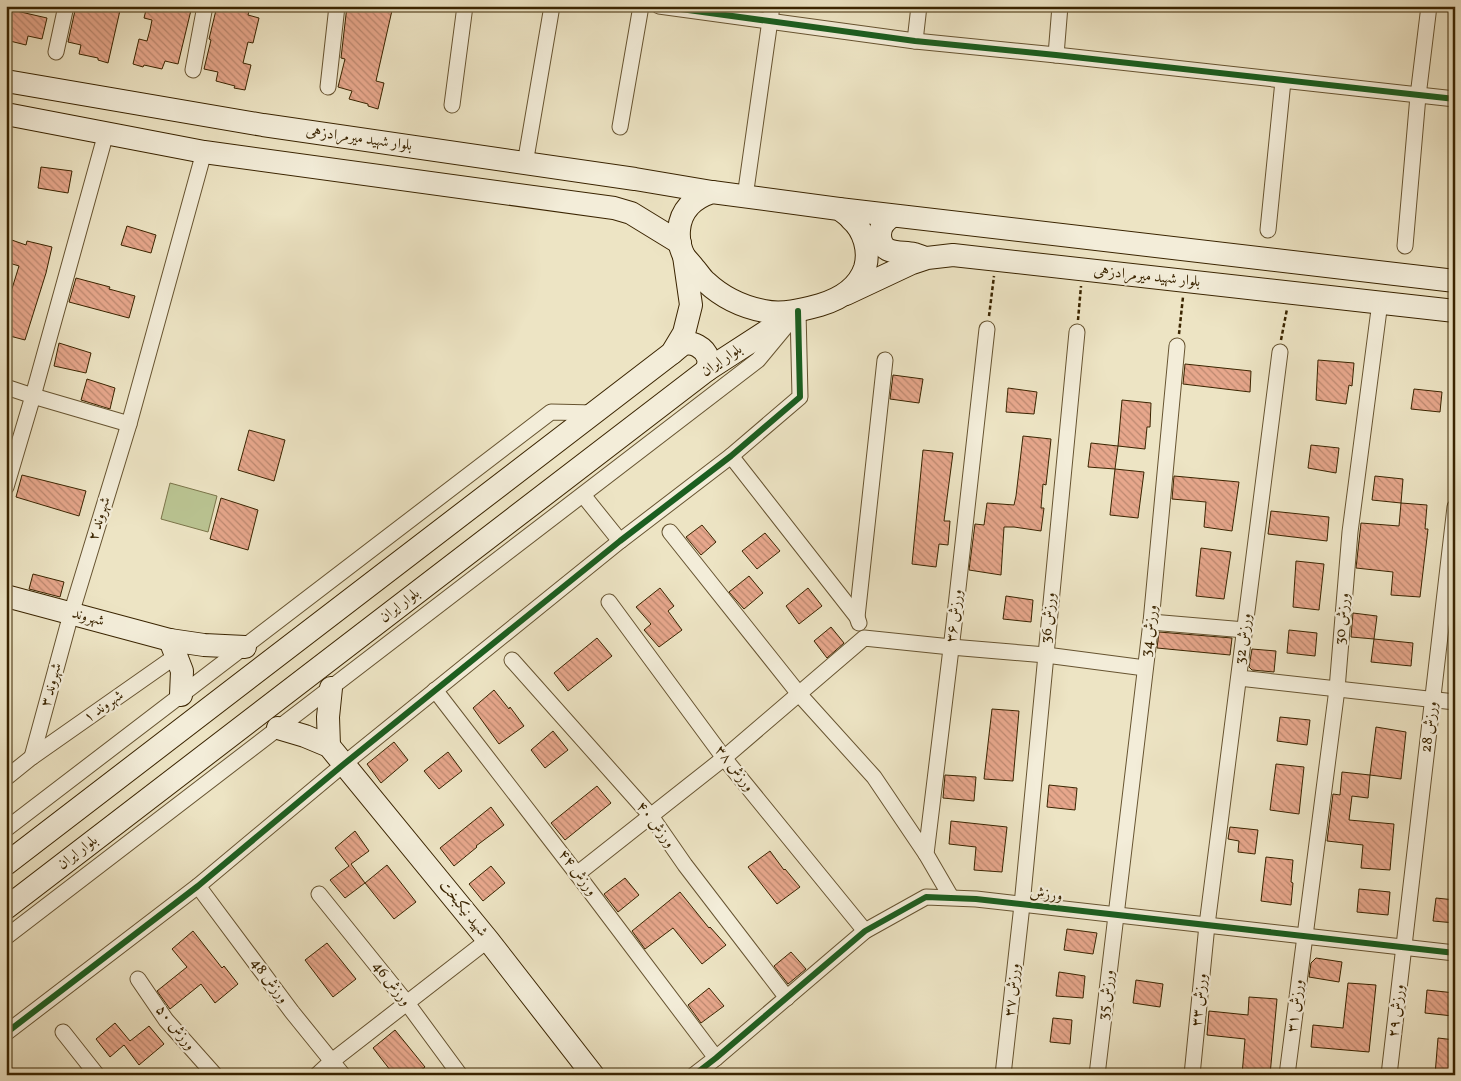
<svg xmlns="http://www.w3.org/2000/svg" width="1461" height="1081" viewBox="0 0 1461 1081" font-family="Vollkorn,Amiri,serif">
	<defs>
		<pattern id="building-back-hatch" width="6" height="6" patternUnits="userSpaceOnUse" patternTransform="scale(1.25)"><rect width="6" height="6" fill="#e7a78c"/><path d="M-1 5l2 2M0 0l6 6M5-1l2 2" fill="none" stroke="#bc8870"/></pattern>
	</defs>
	<rect width="100%" height="100%" fill="#ede4c4"/>
	<filter id="stains"><feTurbulence type="fractalNoise" baseFrequency=".004" numOctaves="4"/><feColorMatrix values="0 0 0 0 .2 0 0 0 0 .09 0 0 0 0 .02 0 0 0 .5 -.17"/></filter>
	<radialGradient id="worn" r=".72"><stop offset=".6" stop-color="#630" stop-opacity="0"/><stop offset="1" stop-color="#630" stop-opacity=".3"/></radialGradient>
	<polygon fill="#bac492" stroke="#7a7449" points="170,483 217,496 208,532 161,519"/>
	<g fill="url(#building-back-hatch)" stroke="#3a2400">
		<polygon points="76,6 121,6 108,63 98,60 98,58 79,54 81,45 68,42"/>
		<polygon points="147,6 192,6 178,64 165,61 162,69 144,65 143,67 133,64 139,39 147,41 150,30 152,20 144,18"/>
		<polygon points="217,6 250,6 248,15 259,18 253,43 248,42 243,63 251,65 245,90 234,88 235,86 216,81 218,72 204,69 211,40 209,39"/>
		<polygon points="347,6 393,6 376,81 384,83 378,109 368,106 368,104 349,99 352,91 338,87 345,59 341,58"/>
		<polygon points="12,10 47,18 42,39 28,36 26,45 6,40 6,15 10,16"/>
		<polygon points="41,167 72,171 68,193 38,188"/>
		<polygon points="127,226 156,235 151,253 121,245"/>
		<polygon points="6,238 26,245 27,241 52,247 46,273 25,340 6,335 6,308 19,266 6,262"/>
		<polygon points="76,278 110,287 109,289 135,296 129,318 69,302"/>
		<polygon points="59,343 91,353 86,373 54,366"/>
		<polygon points="1318,360 1354,363 1352,386 1349,385 1346,404 1316,400"/>
		<polygon points="1185,364 1251,371 1250,392 1183,384"/>
		<polygon points="893,375 923,379 919,403 890,399"/>
		<polygon points="87,379 115,388 110,409 81,400"/>
		<polygon points="1008,388 1037,392 1034,414 1006,412"/>
		<polygon points="1414,389 1442,392 1440,412 1411,409"/>
		<polygon points="1122,400 1151,403 1150,427 1147,427 1145,449 1118,446"/>
		<polygon points="249,430 285,440 274,481 238,470"/>
		<polygon points="1023,436 1051,439 1046,485 1043,484 1041,508 1044,508 1041,531 1014,527 1004,527 1001,575 969,570 975,524 984,525 987,503 1014,505 1016,496"/>
		<polygon points="1091,443 1118,446 1115,469 1088,467"/>
		<polygon points="1311,445 1339,448 1336,473 1308,468"/>
		<polygon points="923,450 953,453 944,521 950,521 948,545 939,544 936,567 912,564"/>
		<polygon points="1115,469 1144,472 1138,518 1110,515"/>
		<polygon points="22,475 86,491 79,516 16,497"/>
		<polygon points="1174,476 1239,482 1232,531 1204,527 1206,502 1172,499"/>
		<polygon points="1375,476 1403,479 1401,503 1372,500"/>
		<polygon points="221,498 258,510 248,550 210,539"/>
		<polygon points="1401,503 1427,505 1425,529 1428,529 1420,597 1391,595 1393,572 1356,568 1361,523 1399,526"/>
		<polygon points="1271,511 1329,517 1327,541 1268,534"/>
		<polygon points="702,525 716,542 701,555 686,537"/>
		<polygon points="765,533 780,551 757,569 742,551"/>
		<polygon points="1201,548 1231,552 1224,599 1196,596"/>
		<polygon points="1296,561 1324,564 1319,610 1293,607"/>
		<polygon points="33,574 64,582 60,597 29,589"/>
		<polygon points="749,576 763,593 744,609 729,592"/>
		<polygon points="660,588 674,606 668,611 682,630 659,647 644,630 651,624 636,607"/>
		<polygon points="808,588 822,606 799,624 786,606"/>
		<polygon points="1006,596 1033,600 1031,622 1003,619"/>
		<polygon points="1353,613 1377,616 1374,639 1351,637"/>
		<polygon points="831,627 844,643 827,658 814,641"/>
		<polygon points="1289,630 1317,633 1315,656 1287,653"/>
		<polygon points="1159,632 1232,638 1230,655 1157,648"/>
		<polygon points="597,638 612,656 568,691 554,673"/>
		<polygon points="1374,639 1413,643 1411,666 1371,662"/>
		<polygon points="1252,649 1276,651 1274,672 1252,670 1249,667"/>
		<polygon points="494,690 509,709 510,707 524,726 499,744 473,708"/>
		<polygon points="992,709 1019,711 1013,781 984,779"/>
		<polygon points="1280,717 1310,720 1307,745 1277,741"/>
		<polygon points="1376,727 1406,732 1401,779 1370,775"/>
		<polygon points="553,731 568,750 545,768 531,750"/>
		<polygon points="394,742 408,760 381,783 367,764"/>
		<polygon points="448,752 462,771 439,789 424,771"/>
		<polygon points="1276,764 1304,767 1299,814 1270,810"/>
		<polygon points="1342,772 1370,775 1368,798 1352,796 1349,820 1394,824 1390,870 1361,868 1363,845 1327,841 1333,794 1340,795"/>
		<polygon points="945,775 976,777 974,801 943,798"/>
		<polygon points="1049,785 1077,788 1075,810 1047,807"/>
		<polygon points="597,786 611,803 565,840 551,823"/>
		<polygon points="491,807 504,825 476,846 477,847 454,866 440,848"/>
		<polygon points="951,821 1007,827 1002,872 974,870 976,847 949,844"/>
		<polygon points="1230,827 1258,830 1255,854 1238,852 1239,841 1228,839"/>
		<polygon points="355,831 369,851 351,864 365,883 345,898 330,880 349,866 335,848"/>
		<polygon points="770,851 784,870 785,869 800,887 777,904 748,867"/>
		<polygon points="1266,857 1293,860 1291,882 1293,883 1291,905 1261,901"/>
		<polygon points="387,865 416,902 394,919 365,883"/>
		<polygon points="491,866 505,883 483,901 469,884"/>
		<polygon points="625,878 639,895 618,912 604,894"/>
		<polygon points="1359,889 1390,892 1388,915 1357,912"/>
		<polygon points="680,892 709,928 710,927 726,945 702,964 673,928 645,949 632,931"/>
		<polygon points="1436,898 1455,900 1455,923 1433,921"/>
		<polygon points="1067,929 1097,933 1093,954 1064,950"/>
		<polygon points="193,931 222,968 224,966 238,984 215,1003 201,984 170,1009 157,991 187,967 172,949"/>
		<polygon points="327,943 356,979 333,997 305,960"/>
		<polygon points="791,952 806,969 788,984 774,966"/>
		<polygon points="1316,958 1342,962 1339,982 1309,977 1311,963"/>
		<polygon points="1059,972 1085,976 1083,998 1056,996"/>
		<polygon points="1136,980 1163,984 1160,1007 1133,1003"/>
		<polygon points="1348,983 1376,985 1369,1052 1311,1047 1313,1025 1343,1028"/>
		<polygon points="709,988 724,1006 701,1023 688,1005"/>
		<polygon points="1427,990 1455,993 1453,1016 1425,1013"/>
		<polygon points="1249,997 1277,999 1270,1075 1242,1075 1245,1039 1207,1035 1209,1011 1248,1015"/>
		<polygon points="1053,1018 1072,1020 1070,1044 1050,1042"/>
		<polygon points="115,1023 130,1041 149,1026 164,1044 139,1065 124,1045 110,1057 96,1039"/>
		<polygon points="395,1030 425,1067 415,1075 394,1075 373,1048"/>
		<polygon points="1438,1038 1455,1040 1455,1075 1435,1075"/>
	</g>
	<g fill="none" stroke-linecap="round" stroke-linejoin="round">
		<defs>
			<g id="street">
				<polyline points="659,6 915,41 1056,55 1455,99"/>
				<polyline points="915,41 919,6"/>
				<polyline points="56,52 66,6"/>
				<polyline points="1056,55 1060,6"/>
				<polyline points="193,70 205,6"/>
				<polyline points="328,87 337,6"/>
				<polyline points="452,105 465,6"/>
				<polyline points="620,127 641,6"/>
				<polyline points="525,164 552,6"/>
				<polyline points="745,197 772,6"/>
				<polyline points="1268,230 1283,81"/>
				<polyline points="1405,246 1418,96 1429,6"/>
				<polyline points="6,387 33,396 129,424"/>
				<polyline points="731,456 857,617 859,623"/>
				<polyline points="6,487 33,396 106,133"/>
				<polyline points="583,495 620,541"/>
				<polyline points="670,532 799,694 874,777 926,854"/>
				<polyline points="609,602 724,758 865,931"/>
				<polyline points="857,617 885,360"/>
				<polyline points="1151,622 1245,630"/>
				<polyline points="512,660 651,816 685,865 787,998"/>
				<polyline points="1239,678 1455,702"/>
				<polyline points="435,690 577,874 716,1058"/>
				<polyline points="32,757 71,614 129,424 204,152"/>
				<polyline points="6,778 32,757 176,656"/>
				<polyline points="6,829 551,412 595,413"/>
				<polyline points="577,874 724,758 864,638 951,647 1046,655 1145,668"/>
				<polyline points="198,886 292,1012 343,1075"/>
				<polyline points="319,894 407,1003 460,1075"/>
				<polyline points="951,897 926,854 954,624 987,329"/>
				<polyline points="6,937 758,360 787,325"/>
				<polyline points="138,979 166,1020 215,1075"/>
				<polyline points="63,1032 97,1075"/>
				<polyline points="6,1033 198,886 344,764 620,541 731,456 800,397 798,311"/>
				<polyline points="317,1075 332,1061 488,940"/>
				<polyline points="694,1075 716,1058 865,931 926,897 976,899 1455,953"/>
				<polyline points="1003,1075 1022,905 1077,332"/>
				<polyline points="1097,1075 1151,622 1177,346"/>
				<polyline points="1192,1075 1207,925 1280,352"/>
				<polyline points="1287,1075 1337,689 1350,532 1380,302"/>
				<polyline points="1389,1075 1455,507"/>
			</g>
			<g id="secondary">
				<polyline points="6,81 263,125 635,179 712,192"/>
				<polyline points="6,114 204,152 614,208 631,213 680,243"/>
				<path d="M712,192l127,17c4,3 9,6 12,10 13,11 19,32 14,49 -7,21 -25,31 -45,37 -18,5 -38,10 -56,6 -21,-4 -42,-14 -58,-29 -5,-4 -8,-10 -12,-14 -3,-4 -7,-8 -10,-12 -8,-16 -7,-37 5,-50 6,-7 14,-11 23,-14z"/>
				<polyline points="839,209 1455,281"/>
				<path d="M892,216c-7,5 -12,10 -12,19 1,21 20,16 34,19 3,1 7,2 11,4"/>
				<polyline points="846,294 912,263 927,258 953,255 1455,311"/>
				<path d="M672,353c3,-2 7,-6 10,-8 10,-5 23,3 26,13 1,4 0,8 -1,12"/>
				<polyline points="6,596 170,640 204,645 245,647"/>
				<polyline points="170,640 182,671 181,695"/>
				<polyline points="278,728 305,736 329,746 488,940 593,1075"/>
				<polyline points="329,746 328,717 331,688"/>
				<polyline points="6,864 672,353 684,333 691,305 684,256"/>
				<polyline points="6,908 707,370 798,311"/>
			</g>
		</defs>
		<use href="#street" stroke="#675431" stroke-width="17"/>
		<use href="#secondary" stroke="#3a2400" stroke-width="24"/>
		<g stroke="#3a2400" stroke-width="2.5" stroke-dasharray="4 2.5" stroke-linecap="butt">
			<polyline points="989,316 994,276"/>
			<polyline points="1078,320 1081,286"/>
			<polyline points="1179,334 1183,297"/>
			<polyline points="1281,340 1287,309"/>
		</g>
		<use href="#street" stroke="#f3edd9" stroke-width="15"/>
		<use href="#secondary" stroke="#f3edd9" stroke-width="22"/>
		<defs>
			<g id="cycleway">
				<polyline points="659,6 915,41 1056,55 1455,99"/>
				<polyline points="6,1033 198,886 344,764 620,541 731,456 800,397 798,311"/>
				<polyline points="694,1075 716,1058 865,931 926,897 976,899 1455,953"/>
			</g>
		</defs>
		<use href="#cycleway" stroke="#f3edd9" stroke-width="9"/>
		<use href="#cycleway" stroke="#1b5e20" stroke-width="6"/>
	</g>
	<g text-anchor="middle" dominant-baseline="central" stroke-width="4.5" stroke-linejoin="round" paint-order="stroke">
		<g font-size="15" fill="#3a2400" stroke="#f3edd9">
			<text transform="translate(359 139) rotate(8)">بلوار شهید میرمرادزهی</text>
			<text transform="translate(1147 277) rotate(6)">بلوار شهید میرمرادزهی</text>
			<text transform="translate(722 361) rotate(-34)">بلوار ایران</text>
			<text transform="translate(100 519) rotate(-73)">شهروند ۲</text>
			<text transform="translate(400 606) rotate(-38)">بلوار ایران</text>
			<text transform="translate(955 616) rotate(-83)">ورزش ۳۶</text>
			<text transform="translate(88 618) rotate(15)">شهروند</text>
			<text transform="translate(1049 618) rotate(-85)">ورزش 36</text>
			<text transform="translate(1343 619) rotate(-85)">ورزش 30</text>
			<text transform="translate(1150 631) rotate(-83)">ورزش 34</text>
			<text transform="translate(1244 639) rotate(-83)">ورزش 32</text>
			<text transform="translate(52 685) rotate(-75)">شهروند ۳</text>
			<text transform="translate(104 707) rotate(-35)">شهروند ۱</text>
			<text transform="translate(1430 727) rotate(-83)">ورزش 28</text>
			<text transform="translate(734 769) rotate(52)">ورزش ۳۸</text>
			<text transform="translate(655 825) rotate(53)">ورزش ۴۰</text>
			<text transform="translate(78 853) rotate(-38)">بلوار ایران</text>
			<text transform="translate(577 873) rotate(53)">ورزش ۴۴</text>
			<text transform="translate(1046 895) rotate(6)">ورزش</text>
			<text transform="translate(463 909) rotate(51)">شهید نیکبخت</text>
			<text transform="translate(269 981) rotate(53)">ورزش 48</text>
			<text transform="translate(391 984) rotate(52)">ورزش 46</text>
			<text transform="translate(1013 990) rotate(-84)">ورزش ۳۷</text>
			<text transform="translate(1107 995) rotate(-83)">ورزش 35</text>
			<text transform="translate(1200 1000) rotate(-84)">ورزش ۳۳</text>
			<text transform="translate(1296 1006) rotate(-83)">ورزش ۳۱</text>
			<text transform="translate(1397 1011) rotate(-83)">ورزش ۲۹</text>
			<text transform="translate(175 1028) rotate(51)">ورزش ۵٠</text>
		</g>
	</g>
	<rect width="1461" height="1081" fill="none" stroke="#ede4c4" stroke-width="25"/>
	<rect x="8" y="8" width="1446" height="1066" fill="none" stroke="#3a2400" stroke-width="2.5"/>
	<rect x="12" y="12" width="1436" height="1056" fill="none" stroke="#3a2400"/>
	<rect width="100%" height="100%" filter="url(#stains)"/>
	<rect width="100%" height="100%" fill="url(#worn)"/>
</svg>
